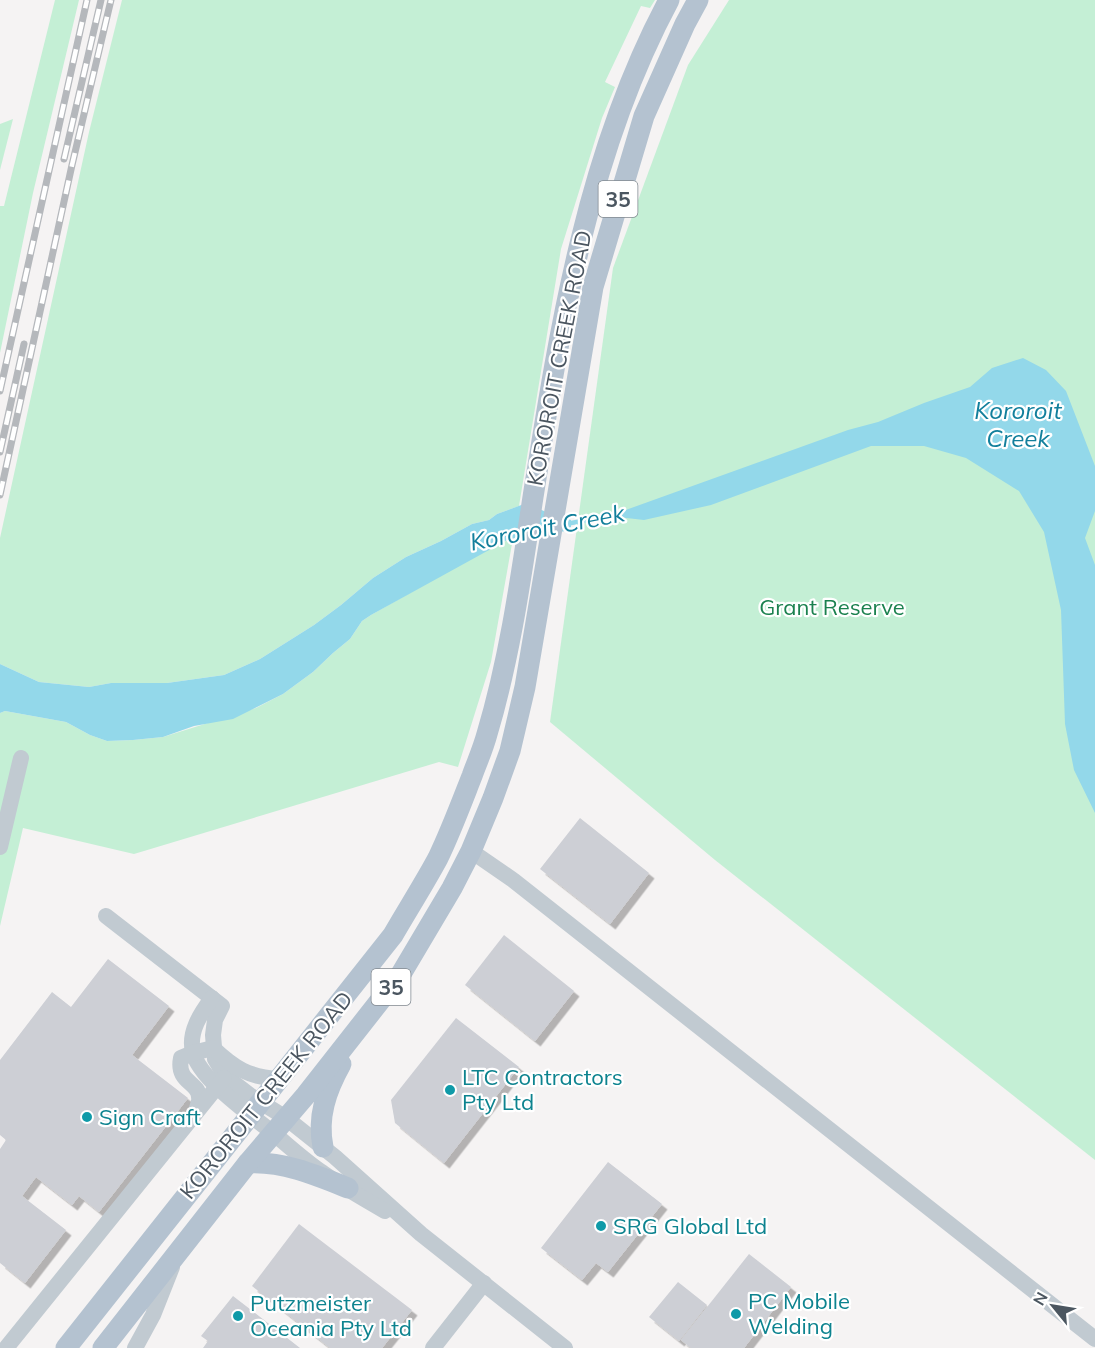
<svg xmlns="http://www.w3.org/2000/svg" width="1095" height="1348" viewBox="0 0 1095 1348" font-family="Mulish,sans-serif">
	<defs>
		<filter id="shadow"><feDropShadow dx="5.5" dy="5.5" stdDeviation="0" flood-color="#0004"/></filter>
	</defs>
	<rect width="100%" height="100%" fill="#f5f3f3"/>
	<g fill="#c4efd5">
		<polygon points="55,0 79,0 33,193 0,353 0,206 4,206"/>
		<polygon points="122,0 655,0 650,8 641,6 605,82 615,87 602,118 561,249 519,506 497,514 489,520 472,524 441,541 406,557 373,578 341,605 314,625 260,659 224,675 167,683 111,683 89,687 39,682 0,664 0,538 89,132"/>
		<polygon points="729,0 1095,0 1095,1160 715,860 550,722 613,268 688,65"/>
		<polygon points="13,119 0,170 0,124"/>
		<polygon points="513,538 491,662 458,767 439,762 134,854 23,828 0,926 0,713 5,711 66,722 90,735 107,741 133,740 163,737 256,708 283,694 313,672 333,653 350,639 362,621 371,615 489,548"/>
	</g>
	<g fill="#93d8ea">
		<polygon points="1023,358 1046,370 1066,391 1095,466 1095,511 1085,538 1095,565 1095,813 1074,770 1065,724 1061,610 1044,532 1019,491 966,458 924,446 871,446 711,505 644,520 609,516 848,430 878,422 924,403 970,387 992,368"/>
		<path d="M524,504c13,3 21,8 33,13 4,2 9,1 14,3v7l-5,4 -57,8 -138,76 -9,6 -12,18 -17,14 -20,19 -30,22 -50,25 -39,7 -31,11 -30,3 -26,1 -17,-6 -24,-13 -61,-11 -5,2v-49l39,18 50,5 22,-4h56l57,-8 36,-16 54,-34 27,-20 32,-27 33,-21 35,-16 31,-17 17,-4 8,-6z"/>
	</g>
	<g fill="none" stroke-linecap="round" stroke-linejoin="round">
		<polyline stroke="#93d8ea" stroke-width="4.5" points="566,524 614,515"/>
	</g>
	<g fill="#cdcfd5" filter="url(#shadow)">
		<polygon points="580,818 649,873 610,924 540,869"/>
		<polygon points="504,935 574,991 535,1041 465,985"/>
		<polygon points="108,959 169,1006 132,1055 188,1098 99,1212 79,1196 72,1205 36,1177 22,1196 66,1230 25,1283 0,1263 0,1149 6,1140 0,1135 0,1060 52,992 71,1007"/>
		<polygon points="456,1018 519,1067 444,1163 395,1123 391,1100"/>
		<polygon points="608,1162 662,1204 608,1272 596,1263 582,1280 541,1248"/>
		<polygon points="299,1224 412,1310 382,1348 330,1348 252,1286"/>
		<polygon points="749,1254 791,1287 744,1348 691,1348 681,1340"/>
		<polygon points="678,1282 707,1305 679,1341 649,1317"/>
		<polygon points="233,1296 300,1348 203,1348 208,1341 201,1336"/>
	</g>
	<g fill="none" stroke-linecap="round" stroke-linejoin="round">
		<g stroke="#c1cad1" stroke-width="16">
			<polyline points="0,847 21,758"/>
			<polyline points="471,851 513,880 1095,1339"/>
			<polyline points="106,916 222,1006 215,1020 213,1035 215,1059 225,1076 251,1096 286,1118 335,1157 421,1234 565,1348"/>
			<path d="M212,998c-11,15 -24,34 -19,54 6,27 58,63 80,81 16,13 32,28 50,40 20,14 41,26 62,38"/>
			<path d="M196,1112c1,-5 4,-11 3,-15 0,-15 -23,-14 -18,-39l12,-5 20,-5c22,21 36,29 66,31"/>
			<polyline points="6,1348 224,1078"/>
			<polyline points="135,1348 153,1315 172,1267"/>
			<polyline points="433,1348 484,1283"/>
		</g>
		<g stroke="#b4c2d0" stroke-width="21">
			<path d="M323,1147c-6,-30 3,-56 18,-83"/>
			<path d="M248,1163c35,-2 68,12 100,25"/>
			<path d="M66,1348l327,-413c15,-26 31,-51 45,-77 13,-27 23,-54 34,-82 5,-14 11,-27 15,-42 23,-77 34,-157 46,-237 27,-170 54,-344 136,-497"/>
			<polyline points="103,1348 248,1163 306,1095 401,974 452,888 471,851 493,798 510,751 525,687 593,287 644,116 685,24 698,0"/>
		</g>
		<defs>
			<g id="rail">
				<polyline points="64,159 101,0"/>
				<polyline points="0,391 87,0"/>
				<polyline points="0,452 24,344"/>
				<polyline points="0,495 72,165 111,0"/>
			</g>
		</defs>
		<use href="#rail" stroke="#b5b8bc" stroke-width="7"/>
		<use href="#rail" stroke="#fff" stroke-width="4.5" stroke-dasharray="14" stroke-linecap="butt"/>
	</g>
	<g fill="#0f9aa8" stroke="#fff" stroke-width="2">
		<circle cx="450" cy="1090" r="6"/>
		<circle cx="87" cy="1117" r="6"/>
		<circle cx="601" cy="1226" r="6"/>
		<circle cx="736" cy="1314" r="6"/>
		<circle cx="238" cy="1316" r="6"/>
	</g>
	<g text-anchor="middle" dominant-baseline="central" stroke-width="4.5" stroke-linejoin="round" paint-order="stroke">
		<g fill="#fff" stroke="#818990" stroke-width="1.5">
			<rect x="598.5" y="181" width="39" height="36" rx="4.5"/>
			<rect x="371.5" y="969" width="39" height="36" rx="4.5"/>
		</g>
		<g font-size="21" font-weight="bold" fill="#4b5660">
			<text x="618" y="199">35</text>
			<text x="391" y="987">35</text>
		</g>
		<g font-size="22" fill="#4b5660" stroke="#fff">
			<text transform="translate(559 358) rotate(-79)">KOROROIT CREEK ROAD</text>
			<text transform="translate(266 1095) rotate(-51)">KOROROIT CREEK ROAD</text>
		</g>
		<g font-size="22" fill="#1b814f" stroke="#fff">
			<text x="832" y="607">Grant Reserve</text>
		</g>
		<g font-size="22" fill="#0d838f" stroke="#fff" text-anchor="start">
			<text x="462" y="1077">LTC Contractors<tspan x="462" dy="25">Pty Ltd</tspan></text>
			<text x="99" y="1117">Sign Craft</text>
			<text x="613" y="1226">SRG Global Ltd</text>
			<text x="748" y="1301">PC Mobile<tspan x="748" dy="25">Welding</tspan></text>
			<text x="250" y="1303">Putzmeister<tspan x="250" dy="25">Oceania Pty Ltd</tspan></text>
		</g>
		<g font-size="24" font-style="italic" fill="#127f9c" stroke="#fff">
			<text x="1018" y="410">Kororoit<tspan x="1018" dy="28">Creek</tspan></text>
			<text transform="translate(547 527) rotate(-11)">Kororoit Creek</text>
		</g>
	</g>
	<g transform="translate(1053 1306) rotate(300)" stroke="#ffffff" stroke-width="4.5" paint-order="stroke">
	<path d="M0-4.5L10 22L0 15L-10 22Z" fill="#4b5660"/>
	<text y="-9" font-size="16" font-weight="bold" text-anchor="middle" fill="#4b5660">N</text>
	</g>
</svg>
